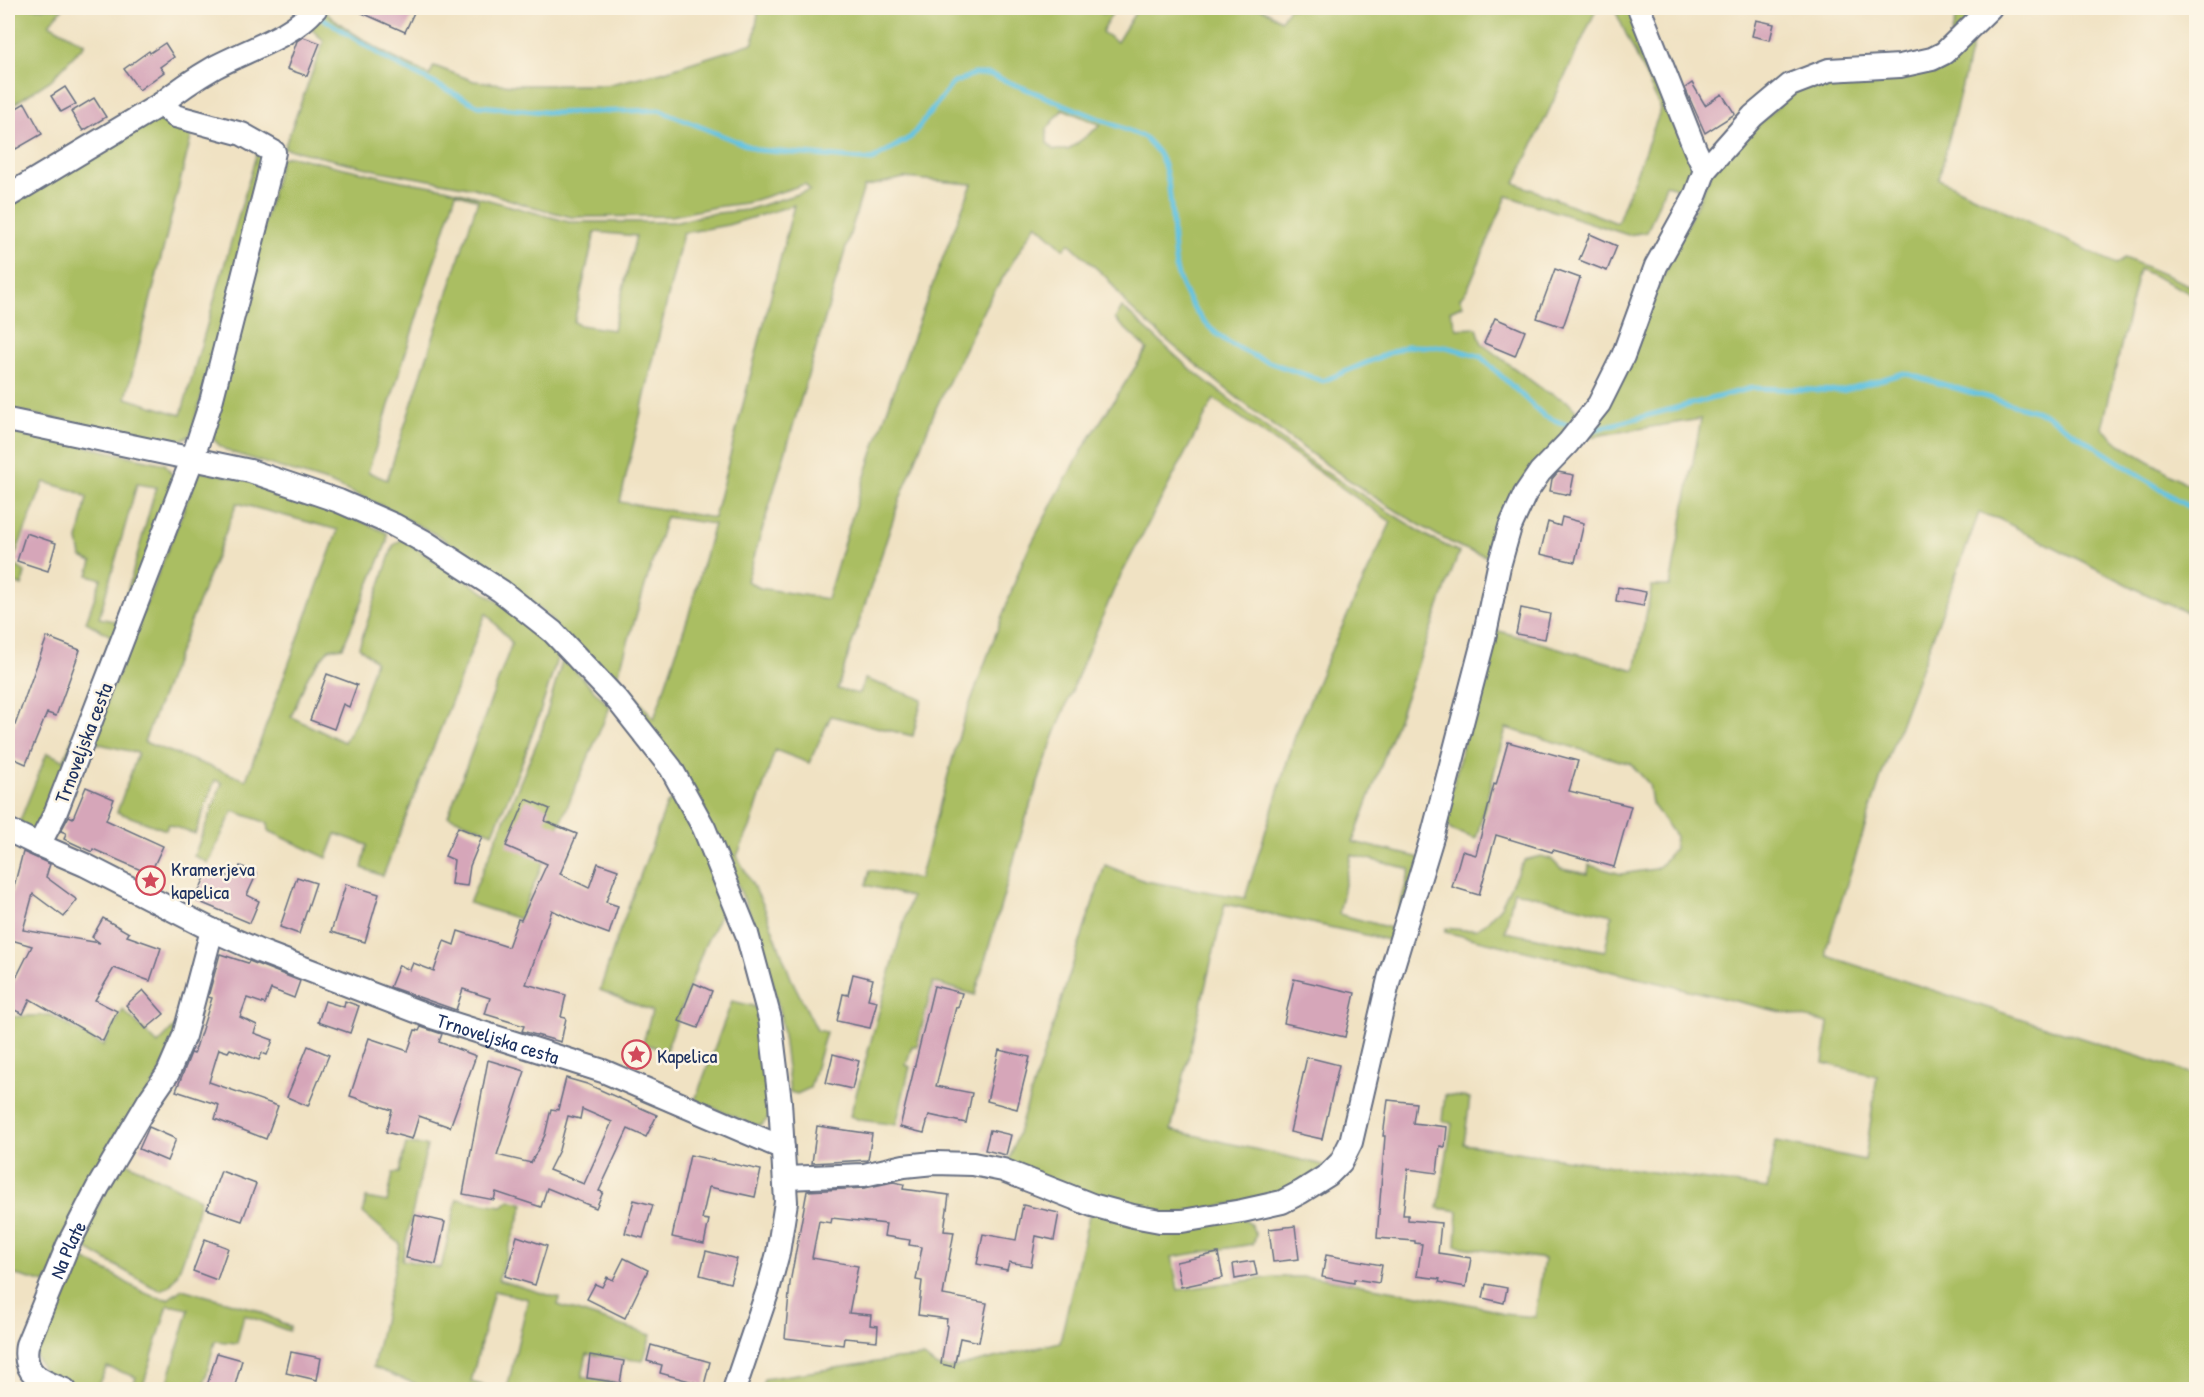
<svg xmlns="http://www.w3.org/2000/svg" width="2204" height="1397" viewBox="0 0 2204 1397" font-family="'Patrick Hand',sans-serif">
	<rect width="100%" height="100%" fill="#fcf5e5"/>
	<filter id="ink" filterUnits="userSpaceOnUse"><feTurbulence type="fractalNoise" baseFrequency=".0167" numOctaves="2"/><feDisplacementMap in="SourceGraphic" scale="12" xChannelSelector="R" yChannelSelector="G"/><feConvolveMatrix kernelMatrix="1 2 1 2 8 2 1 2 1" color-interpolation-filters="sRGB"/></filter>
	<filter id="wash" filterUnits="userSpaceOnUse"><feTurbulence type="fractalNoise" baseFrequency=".008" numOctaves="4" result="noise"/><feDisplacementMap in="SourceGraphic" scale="24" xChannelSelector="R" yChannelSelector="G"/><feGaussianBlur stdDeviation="1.35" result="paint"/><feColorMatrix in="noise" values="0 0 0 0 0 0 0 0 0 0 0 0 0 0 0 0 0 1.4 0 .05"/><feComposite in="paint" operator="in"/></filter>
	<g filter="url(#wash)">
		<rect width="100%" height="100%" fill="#f0e2c3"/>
		<g fill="#aabe62" stroke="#627660" stroke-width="1.5" fill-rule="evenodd">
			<polygon points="8,8 63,8 49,24 85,44 51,80 8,108"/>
			<path d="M759,8h332l13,6 4,-6h7l-13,24 15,10 21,-34h123l20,12 8,-12h308l-82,175 102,40 44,-114 -47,-101h21l60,152 -3,32 -26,-7 -19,47 -19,3 -121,-39 -39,92 -8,10 3,7 -13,6 7,18 20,-1 5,16 63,47 22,10 14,15 -89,141c-30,-5 -61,-25 -87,-41 -94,-57 -181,-126 -264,-198l-14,-13 -19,-26 -39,-36 -5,6 -28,-25 -50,81 -50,103 -36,91 -63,190 22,5 6,-15 57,20 -9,37 -82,-20 -22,47 -34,-13 -24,75 -14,31 26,48 28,74 26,52 9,2 -16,56 -13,6 -7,-2 -9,-72 -9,-39 -14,-48 -27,-64 -182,-252 -47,-40 -62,-40 -60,-32 -50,-22 -100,-31 -9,-5 -8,-8v-19l68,-262 10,-2 111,25 43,7 124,34h109l30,-8 39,-4 63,-20 -5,-6 -59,19 -31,4 -43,9 -101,1 -48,-13 -49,-16 -94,-17 -96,-23 40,-107 -14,-13 15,-18c9,13 63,46 79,53 9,5 17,6 25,13l5,-10 40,15 38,4h94l56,-13 91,-29zM1063,109l38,16 -33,25h-14l-7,-7v-14zM904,178l68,6c-55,136 -104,274 -145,415l-67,-11 -13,-7 117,-394zM456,193l22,7 -91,280 -19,-8zM794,205l-80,313 -94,-16 63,-269 45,-8zM595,232l41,4 -23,94 -33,-5 -6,-3zM666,517l48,7 -25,90 -35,105 -36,-44z"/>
			<polygon points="1958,8 1983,8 1951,37"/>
			<path d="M1976,28l-37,151 177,85 9,-6 71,30v8l-57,-27 -37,159 18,16 76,45v127l-36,-15 -161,-82 -20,-6 -97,261 -56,175 1,7 369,119v314l-1434,1 2,-11 132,-20 28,-2 13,10 16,1 107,-26 30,-131 152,6 8,6 6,12 -3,9 -81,13 6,33 95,-13h42l138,24 39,8 11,5 32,3 9,-58 -88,-13 2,-35 -20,-3 14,-84 -10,-4 3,-25 25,3 -6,46 303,45 9,-47 89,18 12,-84 -54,-13 5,-40 -383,-91 1,-4 19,2 12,-1 11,-8 13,-15 18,-37 6,-9 16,-4 10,3 10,10 27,5 1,-9 32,9 34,-5 6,-4 13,-17 1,-13 -23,-31 -3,-20 -18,-20 -125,-36 -30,111 -25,-9 -7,-9 48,-192 143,41 17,-84h18l31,-167 -119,19 51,-97 81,-174 91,-86 96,-9zM1514,891l98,24 -7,36 -100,-19z"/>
			<path d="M148,120l19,1 26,9 -67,268 55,17 76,-263 6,5 2,13 -74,264c-11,10 -24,7 -38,5l-145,-30v-208z"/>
			<path d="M1122,307l67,61 127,98 116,73 27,13 -106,290 68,16 -28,83 -168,-37 -54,226 157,36 -46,29 -118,21 -157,-49 98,-302 40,16 100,17 50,-162 34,-81 62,-133 -177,-123 -99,188 -32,76 -30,76 -27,79 -51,177 -42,-13 -16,64h-5l-6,19 4,2 -14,58 -36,-5 -10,-4 61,-219 -45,-12 4,-15 49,9 43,-154 61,-165 32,-62 31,-54 61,-95 -32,-30zM1351,855l59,14 -16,60 -55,-15z"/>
			<path d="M8,429l157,35 8,12 1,9 -83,222 -58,128 -16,-7 30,-75 17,7 47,-124 -25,-14 15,-43 -13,-4 4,-13 -11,-5 -3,-17 9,-43 -14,-7 -29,-8 -32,81 13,9 -3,14 -14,-6zM137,484l19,3 -37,135 -20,-4z"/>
			<path d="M199,471l46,8 67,19 75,35v9l-44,105 -14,2 -20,25 -18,43 53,25 14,-25 17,-56 -16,-14 34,-101 9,-7 111,72 46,41c-18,62 -40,122 -66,181l-45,-17 64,-173 -26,-30 -103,263 -21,-8 5,-23 -31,-11 -9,24 -58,-27 -1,-8 -35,-12 -25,52 -14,-7 28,-73 -7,-3 -20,54 -27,-10 -2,6 -49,-18 21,-59 -47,-11zM237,503l101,27 -92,250 -102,-38z"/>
			<polygon points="563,658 610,707 519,919 469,903 541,733"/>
			<polygon points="674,797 704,849 727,902 704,947 666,1051 643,1043 652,1011 600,990 617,938 667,804"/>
			<polygon points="732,1001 753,1006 758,1009 771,1110 769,1117 762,1125 753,1125 695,1100"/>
			<polygon points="123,1010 158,1044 180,1021 180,1035 46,1283 8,1273 8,1017 51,1015 103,1046"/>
			<polygon points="406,1144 427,1146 402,1260 441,1268 457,1199 502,1206 510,1200 524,1204 498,1280 559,1298 558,1305 651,1335 643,1361 587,1354 582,1377 646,1389 507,1389 528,1299 494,1291 471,1382 496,1389 415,1389 416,1384 373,1367 400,1244 363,1213 366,1198 387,1202 393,1173 399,1173"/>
			<path d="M122,1160l78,39c-4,18 -18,76 -31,87 -2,2 -6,2 -9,4l-9,-4 -73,-42z"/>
			<path d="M75,1255c11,5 23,11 34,17 20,11 35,25 59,27l14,-10 72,20 36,18 -1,4 -45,-16 -7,28 -22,-2 -12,48h-37l23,-80 -21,-4 -26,84h-10l4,-12 -29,-10 -11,22h-21l-28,-10 -16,-33z"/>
		</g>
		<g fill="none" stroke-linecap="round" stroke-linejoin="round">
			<g stroke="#63c3e1" stroke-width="5">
				<path d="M318,15l70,45 91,46 76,7 104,-3 99,40 114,10 39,-23 41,-53 22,-10h15l155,63c5,5 11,11 15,17 10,17 11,44 13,63 1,17 1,43 6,59 26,73 80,81 145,105l83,-35 41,1 34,10 63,59 28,11"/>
				<polyline points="1587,429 1596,429 1752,388 1842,391 1904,373 2045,414 2196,512"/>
			</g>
		</g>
		<g id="blocks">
			<g fill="#d6a6b9" fill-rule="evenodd">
				<polygon points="351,8 416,8 405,32"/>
				<polygon points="1756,20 1774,24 1770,40 1752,36"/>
				<polygon points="303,37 320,43 307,76 287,69 297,41"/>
				<polygon points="165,43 174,57 160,67 164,72 139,90 124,69 149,51 150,53"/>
				<polygon points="1692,83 1705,105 1722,94 1735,114 1705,133 1685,88"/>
				<polygon points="65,87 76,104 61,112 51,96"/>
				<polygon points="94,98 106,117 83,131 71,112"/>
				<polygon points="25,103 42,134 16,149 8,135 8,113"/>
				<polygon points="1590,234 1617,246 1607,271 1579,260"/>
				<polygon points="1555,269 1580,278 1563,327 1537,318"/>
				<polygon points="1495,318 1525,331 1515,356 1484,343"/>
				<polygon points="1558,472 1574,475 1570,495 1550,491 1552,479"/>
				<polygon points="1562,517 1584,523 1575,562 1540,554 1548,522 1560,526"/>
				<polygon points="26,533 56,543 48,571 17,561"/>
				<polygon points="1618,587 1646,592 1643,606 1616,601"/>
				<polygon points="1521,608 1550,614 1545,639 1516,634"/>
				<polygon points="47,637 80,650 56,716 47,713 26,764 8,756 8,722 15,725"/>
				<polygon points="327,674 357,685 349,707 343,704 334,729 310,720"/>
				<polygon points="1508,742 1578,761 1569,791 1631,806 1614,867 1553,850 1552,852 1496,835 1479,895 1452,887 1462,851 1476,855 1494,784 1496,785"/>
				<polygon points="86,787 114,799 106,820 163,846 150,874 93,849 92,852 64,839 66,833 61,831 69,816 73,818"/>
				<polygon points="526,799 550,809 545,821 577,834 560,874 589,888 598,863 618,870 606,902 618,906 609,934 577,922 552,910 526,984 566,995 561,1017 566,1018 561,1042 522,1031 524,1026 485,1014 490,998 463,989 456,1010 390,987 399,965 410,970 413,963 434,971 444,941 454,945 458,931 508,947 518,919 521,920 547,864 506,846"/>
				<polygon points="458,827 482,837 470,866 467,886 451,884 454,860 445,856"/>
				<polygon points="23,852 50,864 46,877 77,900 64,917 33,894 23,930 100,943 92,937 103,918 129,933 127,936 161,948 150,981 114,968 95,1000 117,1011 103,1041 30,999 23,1014 8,1007 8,994 32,946 8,939 8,909"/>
				<polygon points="240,866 257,873 247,895 259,901 250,923 195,900 209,868 235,879"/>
				<polygon points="297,877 316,883 299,934 280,927"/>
				<polygon points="346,884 379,894 365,942 331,932"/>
				<polygon points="220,954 248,963 249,961 300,981 294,998 271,989 265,1004 247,998 240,1017 257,1025 254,1033 273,1040 267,1055 262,1053 259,1060 230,1049 228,1052 219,1049 209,1082 278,1106 266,1139 215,1119 219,1105 176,1091 191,1053 194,1054 212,998 208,997"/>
				<polygon points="853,974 873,979 868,999 877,1001 870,1028 837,1021 843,994 848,995"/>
				<polygon points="1294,979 1355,993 1345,1037 1284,1023"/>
				<polygon points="694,983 712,991 698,1028 679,1021"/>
				<polygon points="934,986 962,993 958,1008 956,1007 936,1086 972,1093 966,1123 929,1115 924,1133 900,1127"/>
				<polygon points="143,990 164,1014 146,1029 126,1005"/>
				<polygon points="325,1001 344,1007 345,1001 359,1006 350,1033 318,1022"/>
				<polygon points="421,1027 442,1034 439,1042 476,1056 450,1127 419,1116 412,1139 386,1132 392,1110 350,1096 369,1038 408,1051 415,1030 419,1031"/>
				<polygon points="308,1046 329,1055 308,1106 287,1097"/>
				<polygon points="999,1050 1030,1057 1017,1109 987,1101"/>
				<polygon points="833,1054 859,1061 852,1089 826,1083"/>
				<polygon points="1307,1057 1339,1065 1322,1139 1290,1132"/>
				<path d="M488,1060l37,11 -28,84 34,8 14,-28 6,-26 7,1 8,-32 21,6 70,31 -11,22 -18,-8 -29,62 4,1 -7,16 -49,-20 -6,19 -45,-15 -2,8 -31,-6zM582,1109l30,13 -28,62 -35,-14 10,-20 9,-34 12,3z"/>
				<polygon points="1388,1100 1416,1103 1413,1123 1447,1127 1445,1147 1440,1146 1437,1173 1408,1169 1403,1215 1408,1215 1408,1220 1441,1223 1438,1253 1471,1258 1466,1287 1439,1282 1440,1279 1417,1276 1422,1244 1415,1243 1415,1241 1377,1238 1385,1136 1383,1136"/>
				<polygon points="817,1126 872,1134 868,1160 812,1163"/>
				<polygon points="149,1127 176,1139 167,1161 139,1149"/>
				<polygon points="990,1130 1011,1135 1006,1155 985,1150"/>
				<polygon points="690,1155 761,1170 755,1197 709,1187 702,1219 709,1220 704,1244 672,1237"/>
				<polygon points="221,1171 256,1184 242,1221 207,1209"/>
				<polygon points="893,1182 904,1184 903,1189 949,1195 944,1231 954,1232 943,1295 987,1303 979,1342 960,1338 954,1367 941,1364 947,1326 946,1325 947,1319 918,1315 922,1281 916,1280 922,1247 909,1245 910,1240 884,1236 886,1224 832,1218 831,1223 819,1221 812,1258 858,1266 849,1313 871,1315 870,1325 878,1326 877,1341 844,1338 843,1345 785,1338 790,1283 807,1191 865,1188"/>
				<polygon points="634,1200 653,1205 643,1238 625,1233"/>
				<polygon points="1023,1205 1059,1213 1054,1240 1036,1236 1031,1266 1009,1262 1007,1270 977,1264 983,1234 1016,1240"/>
				<polygon points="415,1215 445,1222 436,1264 406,1258"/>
				<polygon points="1295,1226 1299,1259 1273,1262 1269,1229"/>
				<polygon points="517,1236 547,1246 535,1285 505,1276"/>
				<polygon points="205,1239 228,1248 217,1280 193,1271"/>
				<polygon points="706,1251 737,1259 730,1283 700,1275"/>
				<polygon points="1218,1253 1223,1278 1181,1287 1176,1262"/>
				<polygon points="1326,1255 1382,1265 1379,1283 1354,1279 1354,1283 1322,1277"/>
				<polygon points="624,1258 648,1270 625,1318 587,1299 595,1284 602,1287 607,1277 613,1280"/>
				<polygon points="1254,1261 1257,1275 1235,1279 1233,1264"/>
				<polygon points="1486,1284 1507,1288 1504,1303 1483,1298"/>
				<polygon points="651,1345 710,1362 704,1385 660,1373 662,1365 647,1361"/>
				<polygon points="291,1352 321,1358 317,1380 286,1373"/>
				<polygon points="217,1353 242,1360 234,1389 206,1389"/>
				<polygon points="590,1355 624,1361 620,1383 587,1378"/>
			</g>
		</g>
	</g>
	<g filter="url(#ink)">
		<use href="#blocks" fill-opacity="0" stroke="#666e81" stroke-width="1.5"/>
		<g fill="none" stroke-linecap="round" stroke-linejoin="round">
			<defs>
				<g id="minor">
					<path id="s1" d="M316,8c-25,29 -67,41 -101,59 -19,11 -37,23 -54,37l14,12 67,18 32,18 -7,31 -56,219 -19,58 -137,354 -16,31 46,20 127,65 47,21 170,65 174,55 180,77"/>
					<polyline points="1639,8 1695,149 1705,170"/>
					<polyline points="8,196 161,104"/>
					<polyline points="8,420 250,471 339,501 394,525 425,542 501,591 553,632 618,701 671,768 704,828 747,934 770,1019 780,1102 786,1202 778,1253 768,1290 734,1390"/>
					<polyline points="8,830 39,845"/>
					<polyline points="785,1178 864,1175 904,1166 934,1163 973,1164 1003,1170 1092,1205 1133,1216 1160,1221 1182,1221 1242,1211 1282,1202 1301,1192 1328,1175 1341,1162 1351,1142 1389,979 1433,834 1484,638 1499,566 1510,527 1525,494 1540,472 1568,443 1599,404 1623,356 1656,266 1696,194 1705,170 1753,116 1790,85 1829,70 1900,66 1932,59 1944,53 1990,8"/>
					<path id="s2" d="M65,1390c-24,-9 -43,-15 -38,-45l41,-100 30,-58 50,-85 20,-29 16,-37 28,-106"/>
				</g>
			</defs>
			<use href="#minor" stroke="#666e81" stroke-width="26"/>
			<use href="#minor" stroke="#fff" stroke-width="22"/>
		</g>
	</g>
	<defs>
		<symbol id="sight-ring" viewBox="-11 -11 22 22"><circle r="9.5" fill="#fcf5e5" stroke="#d1495b" stroke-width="1.5"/><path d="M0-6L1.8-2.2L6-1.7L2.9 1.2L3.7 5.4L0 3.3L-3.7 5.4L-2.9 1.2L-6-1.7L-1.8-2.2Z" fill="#d1495b"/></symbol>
	</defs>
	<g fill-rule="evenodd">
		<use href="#sight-ring" x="134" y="864" width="33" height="33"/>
		<use href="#sight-ring" x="620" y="1038" width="33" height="33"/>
	</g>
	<g text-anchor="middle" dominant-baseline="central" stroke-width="5" stroke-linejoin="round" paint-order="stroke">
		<g font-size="20" fill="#1b2f5e" stroke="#fcf5e5">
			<text transform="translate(83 743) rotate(-69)">Trnoveljska cesta</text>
			<text stroke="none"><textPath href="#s1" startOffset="1540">Trnoveljska cesta</textPath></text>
			<text stroke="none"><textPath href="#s2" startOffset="170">Na Plate</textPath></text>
		</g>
		<g font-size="20" fill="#1b2f5e" stroke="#fcf5e5" text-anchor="start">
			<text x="171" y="868">Kramerjeva<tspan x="171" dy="23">kapelica</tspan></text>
			<text x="657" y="1055">Kapelica</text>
		</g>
	</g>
	<rect width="2204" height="1397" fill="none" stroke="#fcf5e5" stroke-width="30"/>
</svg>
